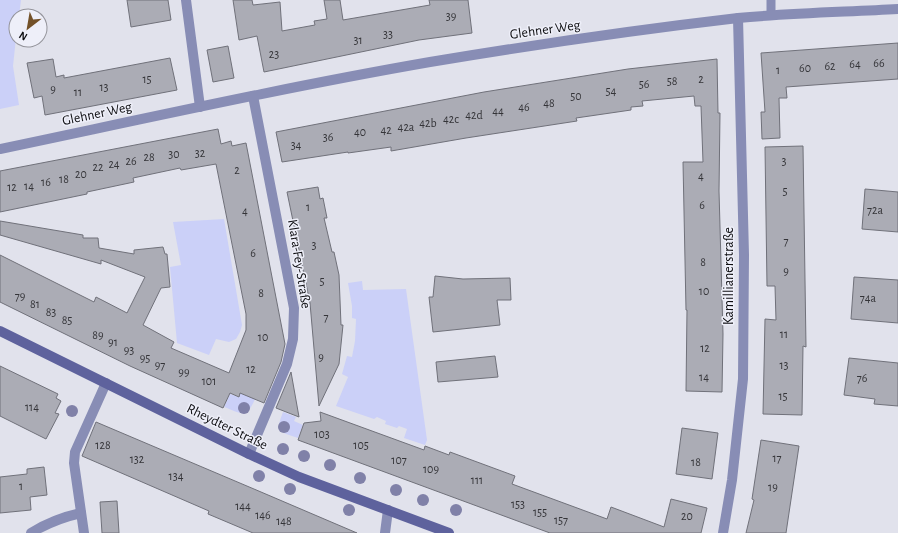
<svg xmlns="http://www.w3.org/2000/svg" width="898" height="533" viewBox="0 0 898 533" font-family="'Alegreya Sans',sans-serif">
	<rect width="100%" height="100%" fill="#e1e2ec"/>
	<g fill="#cbd0f8">
		<polygon points="0,0 21,0 19,16 16,16 16,38 13,66 19,105 0,109"/>
		<polygon points="224,219 242,325 240,332 236,339 229,342 216,339 209,355 177,343 170,267 181,265 173,222"/>
		<polygon points="362,281 363,290 406,289 427,440 425,445 404,438 407,429 399,426 397,428 385,424 386,421 377,417 374,419 336,406 348,377 342,374 347,356 352,357 355,341 356,319 352,318 352,306 348,283"/>
		<path d="M240,393l15,6c-9,21 -14,14 -31,8l6,-13 9,3z"/>
		<path d="M283,412l13,5 -2,4 9,4 -5,13c-20,-7 -23,-5 -15,-26z"/>
	</g>
	<g fill="#abacb5" stroke="#70717a">
		<polygon points="127,0 168,0 171,20 131,27"/>
		<polygon points="233,0 252,0 253,5 280,2 282,31 315,25 314,21 327,19 324,0 340,0 343,20 430,5 429,0 468,0 472,33 419,40 264,72 257,36 239,40"/>
		<polygon points="898,43 898,79 786,87 787,98 779,98 780,138 762,139 761,112 765,112 761,53"/>
		<polygon points="228,46 234,78 213,82 207,50"/>
		<polygon points="170,58 177,90 45,115 42,96 34,98 27,63 53,59 56,77 64,75 64,78"/>
		<polygon points="717,59 718,113 720,113 719,191 723,334 722,392 686,391 687,310 686,310 683,162 703,162 701,106 695,106 694,96 642,101 643,106 631,107 631,110 576,118 577,121 466,138 391,151 391,147 348,153 348,152 282,162 276,132 484,92 628,69"/>
		<polygon points="218,129 221,144 231,141 232,146 246,143 285,344 281,362 264,403 240,393 239,397 230,393 223,408 130,366 0,302 0,255 94,302 96,297 127,313 145,277 101,260 101,264 0,235 0,221 83,235 83,238 98,238 99,248 134,254 134,250 163,247 165,254 167,254 170,287 161,288 143,325 174,342 171,348 229,373 246,330 246,314 216,164 181,170 180,168 133,178 134,182 87,192 87,194 0,212 0,171"/>
		<polygon points="803,146 806,347 803,346 802,415 763,414 765,319 776,320 775,286 767,286 765,147"/>
		<polygon points="318,187 320,199 323,198 327,218 324,218 332,252 334,252 339,275 341,325 343,325 339,364 319,406 310,303 287,192"/>
		<polygon points="865,189 898,192 898,232 862,229"/>
		<polygon points="435,276 463,279 510,278 511,300 497,300 500,325 433,332 429,297 433,297"/>
		<polygon points="854,277 898,280 898,323 851,319"/>
		<polygon points="495,356 498,377 438,382 436,362"/>
		<polygon points="849,358 898,363 898,406 874,404 875,399 844,395"/>
		<polygon points="0,366 58,394 56,398 61,401 55,413 59,414 46,439 0,416"/>
		<polygon points="291,372 299,417 276,408"/>
		<polygon points="320,412 424,450 425,446 449,455 450,452 515,476 512,484 607,519 611,507 664,527 671,499 707,508 701,533 550,533 298,440 304,423 321,421"/>
		<polygon points="96,422 261,492 357,533 253,533 208,514 209,511 82,456"/>
		<polygon points="682,428 718,433 712,479 676,474"/>
		<polygon points="761,440 799,446 786,533 746,533 754,500 752,499"/>
		<polygon points="44,467 47,495 30,497 31,510 0,513 0,477 27,474 27,469"/>
		<polygon points="117,501 119,533 102,533 100,502"/>
	</g>
	<g fill="none" stroke-linecap="round" stroke-linejoin="round">
		<polyline stroke="#888db5" stroke-width="9" points="771,0 771,15"/>
		<g stroke="#888db5" stroke-width="10">
			<polyline points="186,0 200,107"/>
			<path d="M0,149c143,-30 286,-62 430,-87 102,-17 205,-32 308,-44 53,-5 107,-6 160,-9"/>
			<polyline points="249,454 287,364 293,339 294,308 253,96"/>
			<path d="M31,533c16,-10 32,-16 50,-20"/>
			<polyline points="84,533 74,463 75,452 106,383"/>
			<polyline points="385,533 388,510"/>
			<polyline points="723,533 732,480 743,379 744,255 738,18"/>
		</g>
		<polyline stroke="#5e629d" stroke-width="10" points="0,331 249,454 299,477 449,533"/>
	</g>
	<g fill="#8081a8">
		<circle cx="244" cy="408" r="6"/>
		<circle cx="72" cy="411" r="6"/>
		<circle cx="284" cy="427" r="6"/>
		<circle cx="283" cy="449" r="6"/>
		<circle cx="304" cy="456" r="6"/>
		<circle cx="330" cy="465" r="6"/>
		<circle cx="259" cy="476" r="6"/>
		<circle cx="360" cy="478" r="6"/>
		<circle cx="290" cy="489" r="6"/>
		<circle cx="396" cy="490" r="6"/>
		<circle cx="423" cy="500" r="6"/>
		<circle cx="349" cy="510" r="6"/>
		<circle cx="456" cy="510" r="6"/>
	</g>
	<g text-anchor="middle" dominant-baseline="central" stroke-width="3" stroke-linejoin="round" paint-order="stroke">
		<g font-size="12" fill="#343438">
			<text x="451" y="16">39</text>
			<text x="388" y="34">33</text>
			<text x="358" y="40">31</text>
			<text x="274" y="54">23</text>
			<text x="879" y="63">66</text>
			<text x="855" y="64">64</text>
			<text x="830" y="66">62</text>
			<text x="805" y="68">60</text>
			<text x="778" y="70">1</text>
			<text x="147" y="79">15</text>
			<text x="701" y="79">2</text>
			<text x="672" y="81">58</text>
			<text x="644" y="84">56</text>
			<text x="104" y="87">13</text>
			<text x="53" y="89">9</text>
			<text x="611" y="91">54</text>
			<text x="78" y="92">11</text>
			<text x="576" y="96">50</text>
			<text x="549" y="103">48</text>
			<text x="524" y="107">46</text>
			<text x="498" y="111">44</text>
			<text x="474" y="115">42d</text>
			<text x="451" y="119">42c</text>
			<text x="428" y="123">42b</text>
			<text x="406" y="127">42a</text>
			<text x="386" y="130">42</text>
			<text x="360" y="132">40</text>
			<text x="328" y="137">36</text>
			<text x="296" y="145">34</text>
			<text x="200" y="153">32</text>
			<text x="174" y="154">30</text>
			<text x="149" y="157">28</text>
			<text x="131" y="161">26</text>
			<text x="784" y="161">3</text>
			<text x="114" y="164">24</text>
			<text x="98" y="167">22</text>
			<text x="237" y="170">2</text>
			<text x="81" y="174">20</text>
			<text x="701" y="176">4</text>
			<text x="64" y="179">18</text>
			<text x="46" y="182">16</text>
			<text x="29" y="186">14</text>
			<text x="12" y="187">12</text>
			<text x="785" y="191">5</text>
			<text x="702" y="205">6</text>
			<text x="308" y="207">1</text>
			<text x="875" y="210">72a</text>
			<text x="245" y="211">4</text>
			<text x="786" y="241">7</text>
			<text x="314" y="245">3</text>
			<text x="253" y="253">6</text>
			<text x="703" y="262">8</text>
			<text x="786" y="271">9</text>
			<text x="322" y="281">5</text>
			<text x="704" y="291">10</text>
			<text x="261" y="293">8</text>
			<text x="20" y="296">79</text>
			<text x="868" y="298">74a</text>
			<text x="35" y="304">81</text>
			<text x="51" y="312">83</text>
			<text x="326" y="317">7</text>
			<text x="67" y="320">85</text>
			<text x="784" y="334">11</text>
			<text x="98" y="335">89</text>
			<text x="263" y="337">10</text>
			<text x="113" y="342">91</text>
			<text x="705" y="348">12</text>
			<text x="129" y="350">93</text>
			<text x="321" y="357">9</text>
			<text x="145" y="358">95</text>
			<text x="160" y="365">97</text>
			<text x="784" y="365">13</text>
			<text x="251" y="369">12</text>
			<text x="184" y="372">99</text>
			<text x="704" y="377">14</text>
			<text x="862" y="378">76</text>
			<text x="209" y="381">101</text>
			<text x="783" y="396">15</text>
			<text x="32" y="407">114</text>
			<text x="322" y="434">103</text>
			<text x="103" y="445">128</text>
			<text x="361" y="445">105</text>
			<text x="777" y="458">17</text>
			<text x="137" y="459">132</text>
			<text x="399" y="460">107</text>
			<text x="696" y="462">18</text>
			<text x="431" y="469">109</text>
			<text x="176" y="476">134</text>
			<text x="477" y="480">111</text>
			<text x="21" y="486">1</text>
			<text x="773" y="487">19</text>
			<text x="518" y="504">153</text>
			<text x="243" y="506">144</text>
			<text x="540" y="512">155</text>
			<text x="263" y="515">146</text>
			<text x="687" y="516">20</text>
			<text x="561" y="520">157</text>
			<text x="284" y="521">148</text>
		</g>
		<g font-size="14" fill="#0c0c0f" stroke="#eeeff9">
			<text transform="translate(545 30) rotate(-8)">Glehner Weg</text>
			<text transform="translate(97 114) rotate(-12)">Glehner Weg</text>
			<text transform="translate(299 264) rotate(81)">Klara-Fey-Straße</text>
			<text transform="translate(729 276) rotate(-90)">Kamillianerstraße</text>
			<text transform="translate(227 427) rotate(26)">Rheydter Straße</text>
		</g>
	</g>
	<g transform="translate(28 28) rotate(211)"><circle r="19" fill="#eeeff9" stroke="#94949b"/>
	<path d="M0-3L7 15L0 10L-7 15Z" fill="#735129"/>
	<text y="-6" font-size="11" font-weight="bold" text-anchor="middle" fill="#0c0c0f">N</text>
	</g>
</svg>
